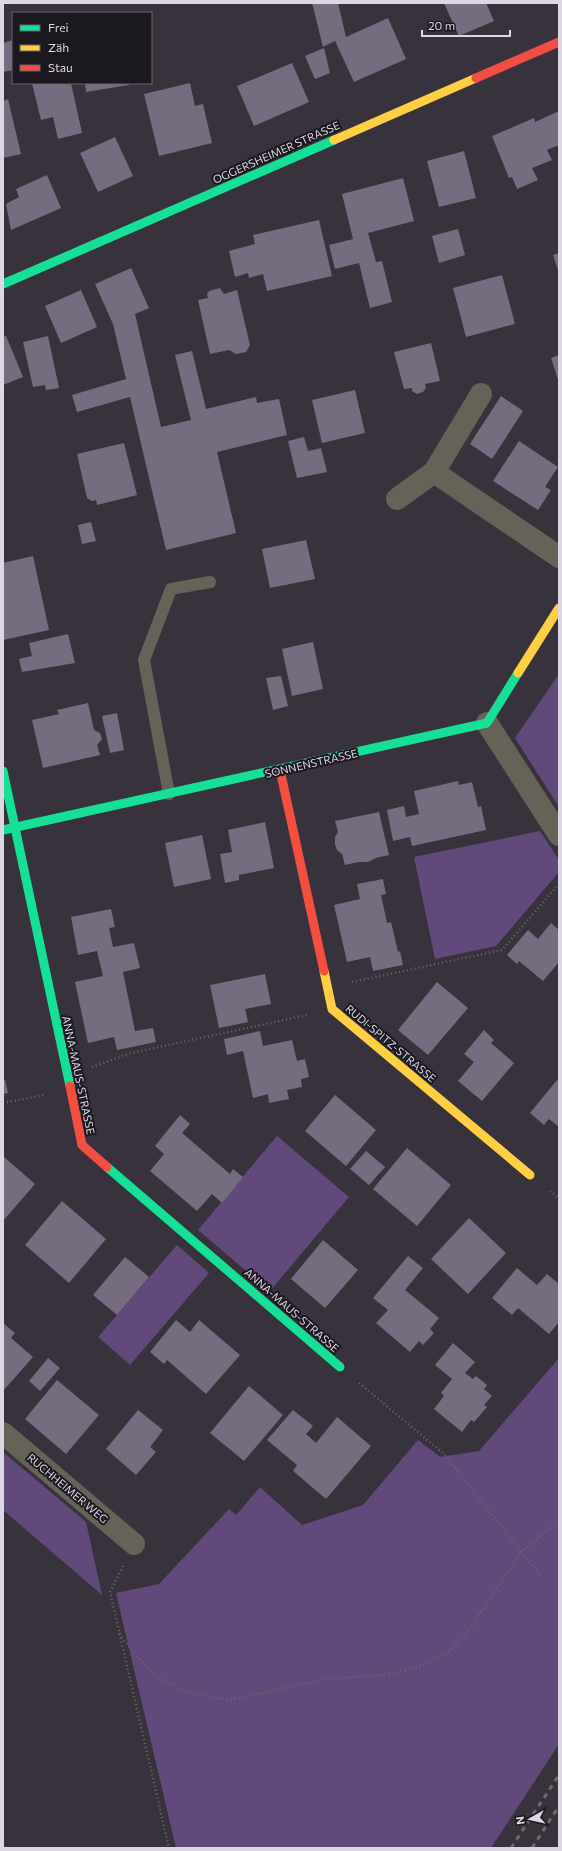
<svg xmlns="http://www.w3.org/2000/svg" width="562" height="1851" viewBox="0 0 562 1851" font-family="Commissioner,sans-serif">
	<rect width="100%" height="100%" fill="#37323c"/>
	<g fill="#614a7b">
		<polygon points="559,674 559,807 515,738"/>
		<polygon points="540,831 559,860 559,872 496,946 435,959 414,857"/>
		<polygon points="277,1136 349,1197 270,1291 198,1230"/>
		<polygon points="177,1245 209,1273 130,1365 98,1337"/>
		<polygon points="559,1358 559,1744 491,1848 176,1848 116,1593 159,1584 229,1509 236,1515 260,1487 302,1525 363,1505 418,1440 440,1457 479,1451"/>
		<polygon points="3,1452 86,1522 102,1595 3,1510"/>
	</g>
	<g fill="#766c80">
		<polygon points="312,3 338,3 346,37 388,18 406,59 354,82 335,41 323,47"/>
		<polygon points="444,3 486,3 494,21 459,36"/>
		<polygon points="13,40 13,70 3,72 3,43"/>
		<polygon points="324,48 330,73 315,79 305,56"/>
		<polygon points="292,63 309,102 254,126 237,86"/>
		<polygon points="32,83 71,83 82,133 58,139 53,117 41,120"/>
		<polygon points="85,83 129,83 129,85 86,92"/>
		<polygon points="190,83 195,106 203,104 212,143 159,156 144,94"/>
		<polygon points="8,99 21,154 3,158 3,101"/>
		<polygon points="559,111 559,145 547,150 552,160 532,168 538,180 517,189 512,177 509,178 492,136 534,118 535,122"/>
		<polygon points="115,137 133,176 98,192 80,153"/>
		<polygon points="464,151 476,198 439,207 427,161"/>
		<polygon points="47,175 61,208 11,230 6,204 19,197 16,189"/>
		<polygon points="403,178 414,221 368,233 376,262 382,261 392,302 370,308 359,263 335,269 329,245 353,239 342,194"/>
		<polygon points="319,220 332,276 267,291 263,274 249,278 248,273 235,277 229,251 255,244 253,235"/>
		<polygon points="458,229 465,255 439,263 432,236"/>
		<polygon points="559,253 559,273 553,255"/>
		<polygon points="131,268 149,308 135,314 161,427 191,420 175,355 192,351 206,409 256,397 257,403 279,399 287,435 217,452 236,533 166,550 130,397 77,412 72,395 126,379 113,324 95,284"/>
		<polygon points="502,275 515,324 466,337 453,288"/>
		<polygon points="220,288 224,294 237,290 250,345 246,352 236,354 229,350 210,354 198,300 208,298 207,294 209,291"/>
		<polygon points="81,290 97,327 61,343 45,306"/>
		<polygon points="6,336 23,377 3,385 3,337"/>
		<polygon points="48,336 59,388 46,390 45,385 33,387 23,342"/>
		<polygon points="431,343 440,381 425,384 426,388 423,392 417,394 412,391 412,388 404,389 394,352"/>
		<polygon points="559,355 559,383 551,358"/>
		<polygon points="355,390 365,433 322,443 312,400"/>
		<polygon points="501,396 523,411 492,459 470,444"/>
		<polygon points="304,437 308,451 321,448 327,472 297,478 288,441"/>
		<polygon points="519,441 558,467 545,487 551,490 538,510 493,481"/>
		<polygon points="124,443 137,495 97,505 96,500 92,501 87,498 77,454"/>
		<polygon points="91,522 96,541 82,544 78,525"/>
		<polygon points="306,540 315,579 270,588 262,549"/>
		<polygon points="33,556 49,630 3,640 3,563"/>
		<polygon points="68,634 75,663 22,672 19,659 32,656 29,643"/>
		<polygon points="313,642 323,689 292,696 282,649"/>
		<polygon points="281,676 288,706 273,710 266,678"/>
		<polygon points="88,703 94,730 100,733 102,739 97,745 100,755 43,768 32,720 59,714 57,710"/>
		<polygon points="117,713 124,750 110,753 102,716"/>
		<polygon points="458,781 459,785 472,782 478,807 481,806 486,830 412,846 410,837 393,841 387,810 404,806 406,817 419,814 414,791"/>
		<polygon points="379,812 389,855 376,858 368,862 359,862 345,865 342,854 337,850 335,844 335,837 338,832 335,821"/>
		<polygon points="265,822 274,868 239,875 239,880 225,883 220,854 232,852 228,830"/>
		<polygon points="202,835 211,879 174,887 165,843"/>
		<polygon points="383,879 386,894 381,895 387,923 391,922 398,952 400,951 403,965 373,971 370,957 347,962 334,905 360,899 357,884"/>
		<polygon points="111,909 115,927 109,928 113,947 134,943 137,956 140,968 123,972 135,1031 153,1028 156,1042 117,1050 114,1037 88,1043 75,982 103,976 97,951 78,955 71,917"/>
		<polygon points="551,923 559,930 559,962 543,981 519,961 517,964 507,955 528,930 538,939"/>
		<polygon points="265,974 271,1004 245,1009 248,1022 219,1028 210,985"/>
		<polygon points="437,982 468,1008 428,1055 398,1030"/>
		<polygon points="484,1030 494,1040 491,1043 514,1063 482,1101 458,1081 474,1062 464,1054"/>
		<polygon points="260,1031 263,1046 292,1040 297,1061 305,1059 309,1077 301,1079 302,1087 287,1090 289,1099 269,1103 268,1094 253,1098 243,1051 227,1055 224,1039"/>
		<polygon points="5,1080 8,1093 3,1094 3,1081"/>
		<polygon points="557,1080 559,1082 559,1127 549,1119 544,1125 530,1113"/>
		<polygon points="335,1095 376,1130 346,1166 305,1131"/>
		<polygon points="180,1115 190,1124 182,1133 230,1174 233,1169 243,1177 222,1203 212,1194 197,1211 150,1171 164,1154 155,1146"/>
		<polygon points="407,1148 451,1185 417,1226 373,1189"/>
		<polygon points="366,1151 385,1167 369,1185 350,1169"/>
		<polygon points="3,1156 35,1184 3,1221"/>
		<polygon points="62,1201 106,1239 69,1283 25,1245"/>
		<polygon points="469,1218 506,1253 468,1294 431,1259"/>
		<polygon points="323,1240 358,1270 325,1308 291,1279"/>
		<polygon points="408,1256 423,1268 405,1290 439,1318 430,1329 434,1333 423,1345 419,1341 410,1352 376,1323 388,1310 373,1298"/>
		<polygon points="125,1257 149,1277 117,1315 93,1295"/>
		<polygon points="517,1268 537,1285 547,1274 559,1284 559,1322 549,1334 518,1308 512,1315 492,1298"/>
		<polygon points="176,1320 190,1332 199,1320 240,1355 206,1394 167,1360 164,1364 150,1352"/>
		<polygon points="3,1323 15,1333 11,1338 33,1357 3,1391"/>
		<polygon points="453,1343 475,1362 465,1373 473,1379 476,1376 487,1385 484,1389 492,1396 484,1405 487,1407 474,1422 471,1420 462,1432 434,1409 444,1396 441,1393 452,1379 435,1365"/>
		<polygon points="48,1358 60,1368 40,1391 29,1381"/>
		<polygon points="57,1380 99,1415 66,1454 25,1419"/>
		<polygon points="249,1386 283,1415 244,1461 210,1433"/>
		<polygon points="138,1410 163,1430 150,1447 156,1452 136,1475 106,1449"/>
		<polygon points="293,1410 313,1426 306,1434 316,1443 337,1417 371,1446 326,1499 293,1471 297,1465 267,1440"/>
	</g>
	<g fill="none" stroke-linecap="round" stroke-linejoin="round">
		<g stroke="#6d6966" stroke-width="2.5" stroke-dasharray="1 3" stroke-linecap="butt">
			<polyline points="352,982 502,950 559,884"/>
			<polyline points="92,1067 131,1053 307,1015"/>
			<polyline points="3,1103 44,1095"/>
			<polyline points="550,1191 559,1198"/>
			<polyline points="359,1383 443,1453 540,1575"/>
			<polyline points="123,1566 110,1592 169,1848"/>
			<polyline points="119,1634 151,1673 183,1691 230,1700 325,1679 382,1675 416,1668 446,1654 471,1627 521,1552 559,1520"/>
		</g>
		<polyline stroke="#656258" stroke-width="12" points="169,794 144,660 171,589 210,582"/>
		<g stroke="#656258" stroke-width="22">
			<polyline points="481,394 434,472 559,557"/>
			<polyline points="397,499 434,472"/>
			<polyline points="487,723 559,835"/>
			<polyline points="3,1433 134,1544"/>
		</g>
		<g stroke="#16e098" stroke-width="9">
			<polyline points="3,284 334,140"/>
			<polyline points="3,771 70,1086"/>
			<polyline points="3,830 487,723 518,673"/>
			<polyline points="107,1167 340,1367"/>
		</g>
		<g stroke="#ffcf43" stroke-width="9">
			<polyline points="334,140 476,78"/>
			<polyline points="518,673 559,608"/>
			<polyline points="324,971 332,1009 530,1175"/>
		</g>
		<g stroke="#f24e42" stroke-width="9">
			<polyline points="476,78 559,42"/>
			<polyline points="280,770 324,971"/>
			<polyline points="70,1086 82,1145 107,1167"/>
		</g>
		<g stroke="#6e6b67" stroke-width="3" stroke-dasharray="5 5" stroke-linecap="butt">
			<polyline points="511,1848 559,1775"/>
			<polyline points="532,1848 559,1806"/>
		</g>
	</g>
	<g text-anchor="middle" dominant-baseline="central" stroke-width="4" stroke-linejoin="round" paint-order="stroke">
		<g font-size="11" fill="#dcd7e3" stroke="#1c1820">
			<text transform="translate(276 152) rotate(-24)">OGGERSHEIMER STRASSE</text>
			<text transform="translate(311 763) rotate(-13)">SONNENSTRASSE</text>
			<text transform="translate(391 1043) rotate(40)">RUDI-SPITZ-STRASSE</text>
			<text transform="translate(79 1075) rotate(78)">ANNA-MAUS-STRASSE</text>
			<text transform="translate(292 1310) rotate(41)">ANNA-MAUS-STRASSE</text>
			<text transform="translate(68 1488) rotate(40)">RUCHHEIMER WEG</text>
		</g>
	</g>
	<rect width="562" height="1851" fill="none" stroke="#dcd7e3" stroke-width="8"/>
	<rect x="12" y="12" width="140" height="72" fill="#1c1820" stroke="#69646e"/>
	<rect x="20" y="25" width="20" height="6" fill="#16e098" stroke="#69646e"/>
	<text x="48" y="32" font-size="12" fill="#dcd7e3">Frei</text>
	<rect x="20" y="45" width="20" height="6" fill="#ffcf43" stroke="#69646e"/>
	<text x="48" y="52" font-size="12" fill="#dcd7e3">Zäh</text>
	<rect x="20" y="65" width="20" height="6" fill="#f24e42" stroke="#69646e"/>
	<text x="48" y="72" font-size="12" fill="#dcd7e3">Stau</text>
	<g transform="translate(530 1819) rotate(262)" stroke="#1c1820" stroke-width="3" paint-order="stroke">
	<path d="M0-3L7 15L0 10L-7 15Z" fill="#dcd7e3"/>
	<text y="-6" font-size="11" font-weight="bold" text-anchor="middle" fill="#dcd7e3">N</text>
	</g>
	<path d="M422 30v6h88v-6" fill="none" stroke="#dcd7e3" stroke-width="2"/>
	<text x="428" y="30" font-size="12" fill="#dcd7e3" stroke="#1c1820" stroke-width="3" paint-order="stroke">20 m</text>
</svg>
